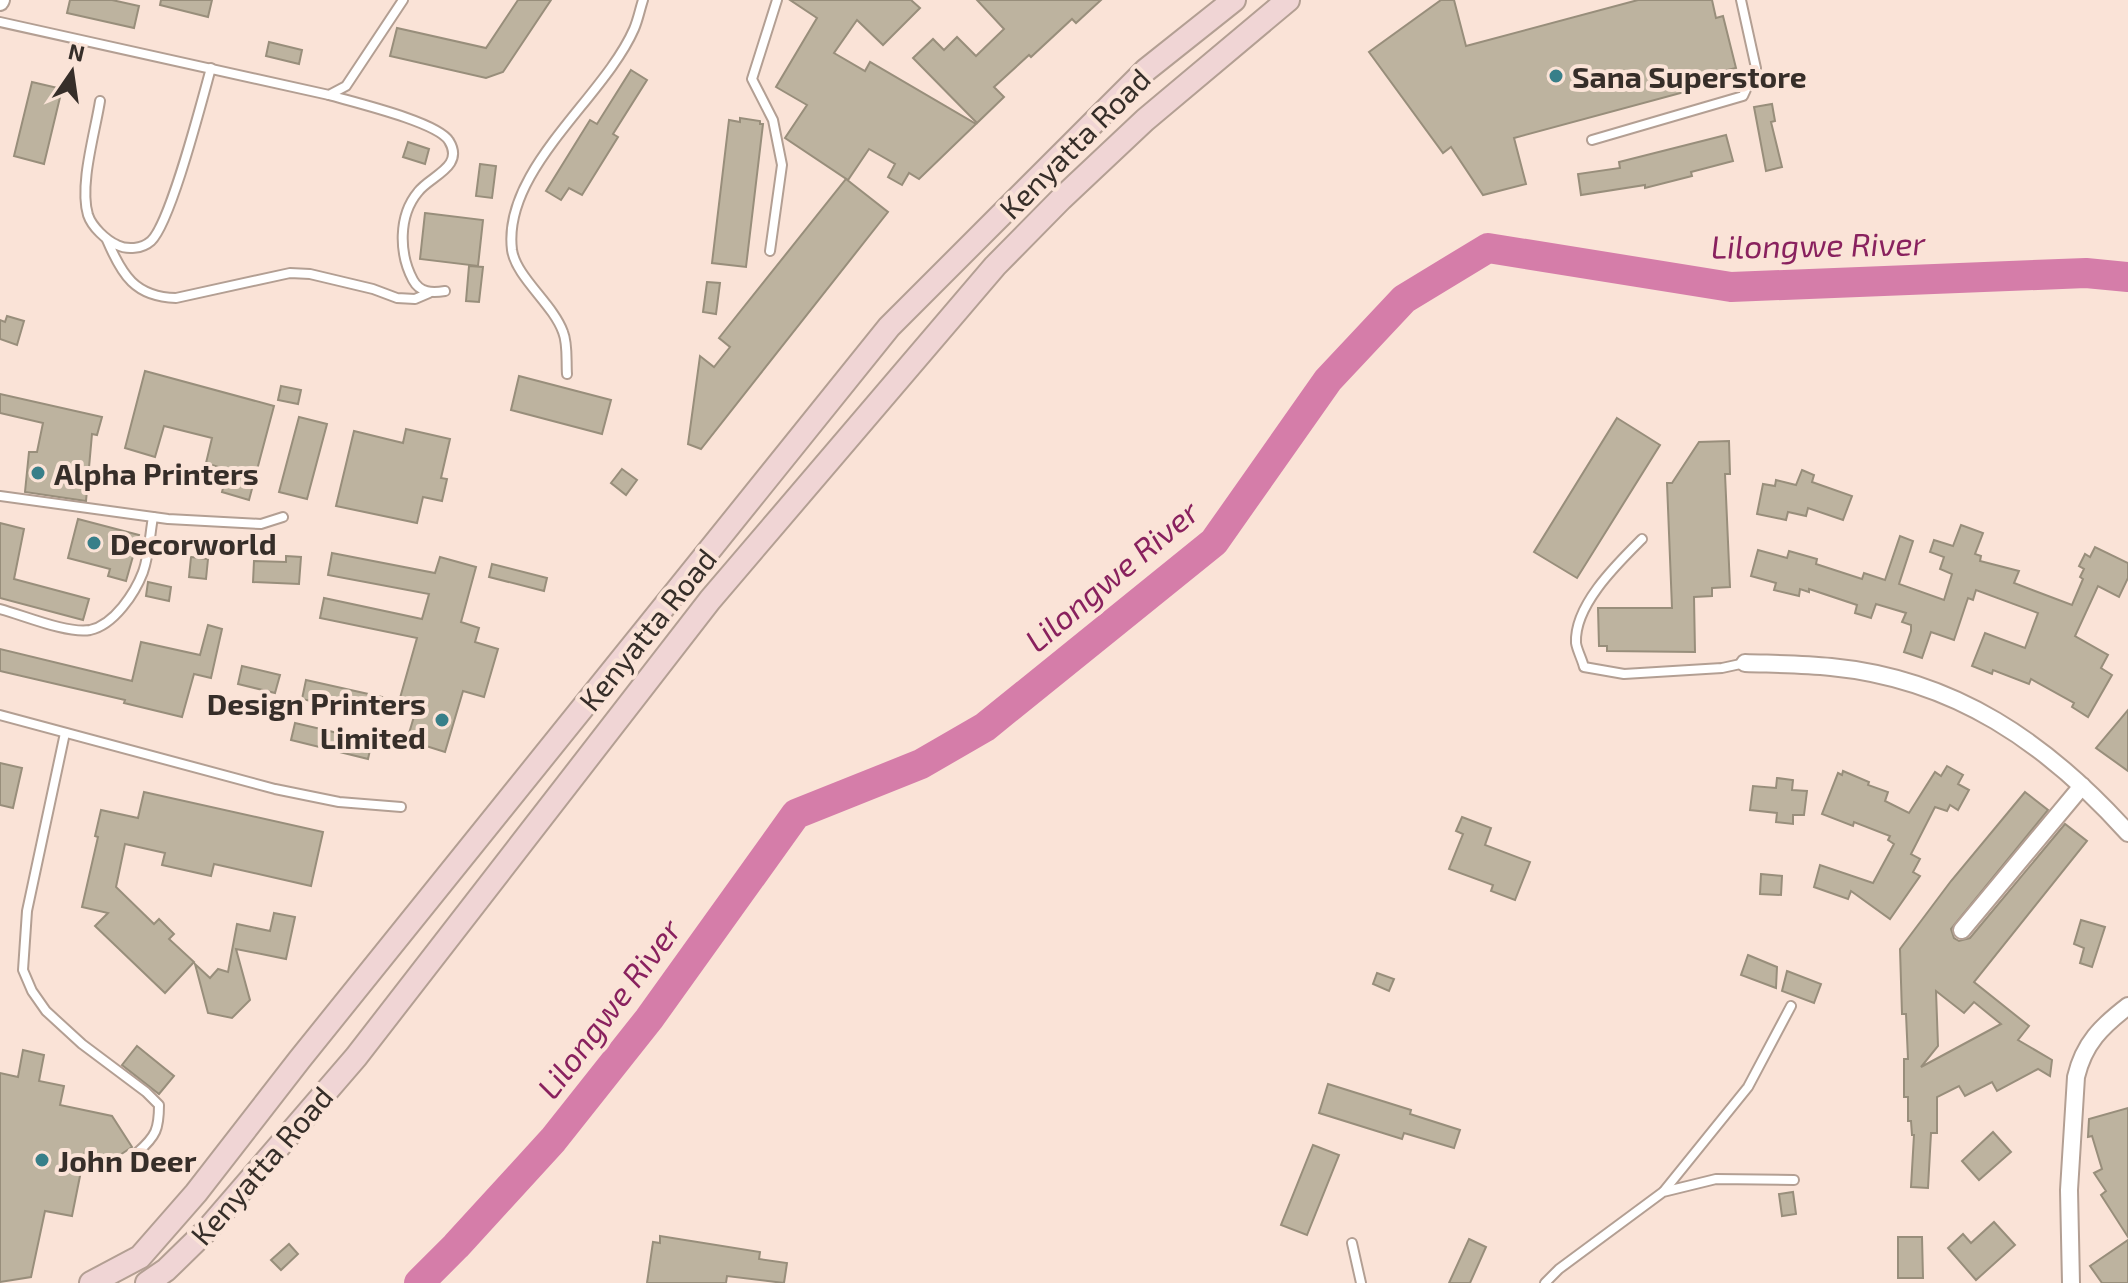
<svg xmlns="http://www.w3.org/2000/svg" width="2128" height="1283" viewBox="0 0 2128 1283" font-family="'Exo 2',sans-serif">
	<rect width="100%" height="100%" fill="#fae3d7"/>
	<g fill="none" stroke-linecap="round" stroke-linejoin="round">
		<polyline stroke="#d57da9" stroke-width="30" points="419,1283 456,1246 553,1140 649,1019 796,814 921,764 985,727 1214,542 1328,380 1404,299 1488,248 1731,287 2086,273 2128,277"/>
	</g>
	<g fill="#bdb39f" stroke="#988e7b" stroke-width="2" fill-rule="evenodd">
		<polygon points="70,0 112,0 139,6 134,28 67,13"/>
		<polygon points="161,0 212,0 208,17 160,5"/>
		<polygon points="518,0 551,0 503,72 486,78 390,56 397,28 486,48"/>
		<polygon points="790,0 911,0 920,8 883,45 857,20 834,53 865,71 870,62 976,124 919,179 909,173 902,185 888,177 895,164 869,149 848,180 785,138 807,105 776,87 817,18"/>
		<polygon points="977,0 1101,0 1076,23 1072,19 1031,57 1029,55 994,87 1004,97 977,123 913,58 933,39 944,50 957,37 976,56 1004,29"/>
		<polygon points="1441,0 1454,0 1466,46 1638,0 1712,0 1716,18 1723,16 1736,68 1723,71 1725,81 1514,138 1526,184 1483,195 1451,147 1443,153 1369,52"/>
		<polygon points="269,42 302,50 299,64 266,56"/>
		<polygon points="631,70 647,80 613,134 618,137 582,195 569,188 561,200 546,191 590,120 597,124"/>
		<polygon points="32,82 62,89 44,164 14,156"/>
		<polygon points="1772,104 1775,121 1771,122 1782,167 1766,171 1754,107"/>
		<polygon points="740,118 760,121 760,124 763,124 746,267 712,263 729,120 740,122"/>
		<polygon points="1726,135 1733,161 1691,172 1692,176 1645,188 1645,185 1581,195 1578,174 1620,168 1619,162"/>
		<polygon points="408,142 429,149 425,164 403,157"/>
		<polygon points="480,164 496,166 492,198 476,196"/>
		<polygon points="846,179 888,212 701,449 688,444 700,356 714,367 730,347 719,338"/>
		<polygon points="425,213 483,220 478,266 420,259"/>
		<polygon points="469,266 483,267 479,302 466,301"/>
		<polygon points="707,282 720,283 716,314 703,312"/>
		<polygon points="7,316 24,321 17,345 0,339 0,320 5,322"/>
		<polygon points="145,371 274,406 249,500 222,492 226,477 219,475 221,468 206,463 212,438 164,426 155,457 125,448"/>
		<polygon points="519,376 611,400 602,434 511,410"/>
		<polygon points="281,386 301,390 298,404 278,400"/>
		<polygon points="0,394 102,417 97,435 92,434 86,501 25,492 29,452 37,452 43,423 0,413"/>
		<polygon points="299,417 327,424 307,499 279,492"/>
		<polygon points="1617,418 1660,445 1577,578 1534,552"/>
		<polygon points="406,429 450,439 441,478 447,479 442,501 423,497 417,523 336,506 354,431 403,443"/>
		<polygon points="1729,441 1730,474 1725,474 1730,587 1712,588 1712,596 1694,597 1695,652 1607,651 1607,646 1599,646 1598,608 1672,608 1667,483 1672,483 1699,442"/>
		<polygon points="622,469 637,480 626,495 611,483"/>
		<polygon points="1802,470 1814,475 1812,482 1852,496 1843,520 1808,508 1806,516 1788,512 1786,520 1757,514 1763,484 1775,486 1776,480 1796,485"/>
		<polygon points="78,519 139,535 126,581 108,576 110,569 68,558"/>
		<polygon points="0,523 24,529 14,579 89,599 83,620 0,598"/>
		<polygon points="1961,525 1983,533 1975,554 1981,556 1980,561 2019,571 2014,583 2072,605 2083,579 2080,577 2084,569 2079,566 2085,554 2090,557 2095,547 2128,563 2128,578 2119,597 2098,586 2075,636 2108,655 2101,668 2112,675 2088,717 2072,707 2074,703 2031,679 2029,684 1993,670 1992,674 1972,666 1985,633 2025,648 2038,613 1976,590 1973,600 1968,598 1954,640 1931,632 1922,658 1904,652 1911,631 1911,625 1902,622 1906,613 1876,604 1871,618 1855,613 1857,605 1809,589 1809,592 1800,589 1799,596 1774,590 1776,583 1751,576 1758,550 1787,558 1789,551 1817,559 1816,564 1862,579 1864,573 1885,580 1900,536 1913,541 1899,584 1944,600 1952,574 1940,569 1944,557 1930,552 1934,540 1953,546"/>
		<polygon points="332,553 435,573 440,557 476,567 461,622 479,628 475,642 498,649 484,697 463,691 445,752 407,740 418,703 400,698 417,638 320,618 324,598 422,619 429,594 328,575"/>
		<polygon points="286,556 301,557 299,584 253,582 254,561 286,562"/>
		<polygon points="191,557 208,559 206,579 189,577"/>
		<polygon points="492,564 547,578 544,591 489,577"/>
		<polygon points="148,582 171,587 169,601 146,596"/>
		<polygon points="208,625 222,629 211,678 194,674 182,717 124,703 125,700 0,671 0,649 132,681 141,642 200,655"/>
		<polygon points="242,666 280,675 275,693 238,684"/>
		<polygon points="306,680 382,697 377,716 302,699"/>
		<polygon points="2128,710 2128,771 2096,748"/>
		<polygon points="295,723 372,741 368,759 291,740"/>
		<polygon points="0,763 22,768 13,808 0,805"/>
		<polygon points="1947,766 1963,775 1958,784 1969,790 1958,810 1950,805 1947,811 1935,807 1911,854 1920,859 1913,872 1920,876 1890,919 1851,891 1848,899 1814,887 1820,865 1873,883 1894,844 1888,840 1890,836 1854,822 1853,826 1822,814 1838,773 1842,775 1843,771 1869,782 1868,785 1888,792 1885,801 1909,813 1935,772 1941,776"/>
		<polygon points="1777,778 1793,780 1792,790 1807,791 1804,815 1793,815 1793,824 1776,822 1777,813 1750,810 1753,786 1776,788"/>
		<polygon points="144,792 323,832 311,886 214,864 211,876 162,865 165,853 125,844 116,887 154,924 159,919 174,934 169,939 194,962 165,993 95,926 108,913 82,907 98,837 95,836 101,810 138,818"/>
		<path d="M2025,792l23,18 -97,119 3,9 5,3 11,-3 95,-114 22,17 -113,141 55,44 -11,14 34,20 -2,16 -12,-7 -41,22 -5,-9 -27,14 -6,-10 -22,11v36h-6l-3,55 -17,-1 3,-52h-2l-1,-14h-3v-24h-4v-38h4l-2,-45h-4l-2,-65 51,-68zM1936,991l28,22 10,-11 27,22 -80,43 17,-21z"/>
		<polygon points="1462,817 1491,828 1485,845 1530,862 1515,900 1491,891 1493,885 1449,869 1463,834 1456,831"/>
		<polygon points="1761,874 1782,876 1781,895 1760,894"/>
		<polygon points="274,913 295,917 286,959 236,949 250,1000 232,1018 208,1013 195,964 210,978 218,969 228,972 237,924 270,931"/>
		<polygon points="2081,920 2105,927 2092,967 2080,963 2084,948 2074,944"/>
		<polygon points="1748,955 1777,967 1776,988 1741,975"/>
		<polygon points="1787,971 1821,984 1814,1003 1782,991"/>
		<polygon points="1377,973 1394,979 1389,991 1373,984"/>
		<polygon points="137,1046 174,1076 159,1094 122,1065"/>
		<polygon points="23,1050 44,1055 39,1081 64,1086 60,1105 112,1116 132,1147 97,1170 85,1151 72,1216 45,1211 31,1277 0,1282 0,1073 18,1077"/>
		<polygon points="1328,1084 1411,1110 1410,1114 1460,1130 1454,1148 1404,1133 1402,1139 1319,1113"/>
		<polygon points="2128,1108 2128,1237 2101,1195 2106,1191 2094,1173 2102,1169 2092,1136 2088,1137 2089,1119"/>
		<polygon points="1993,1132 2011,1152 1979,1180 1962,1161"/>
		<polygon points="1313,1145 1339,1155 1307,1235 1281,1225"/>
		<polygon points="1793,1192 1796,1214 1782,1216 1779,1194"/>
		<polygon points="1994,1222 2015,1245 1976,1280 1948,1248 1963,1234 1971,1243"/>
		<polygon points="660,1236 760,1252 759,1259 787,1263 784,1283 727,1276 726,1283 647,1283 653,1242 660,1243"/>
		<polygon points="1898,1237 1922,1237 1923,1278 1898,1278"/>
		<polygon points="1469,1239 1486,1247 1470,1283 1449,1283"/>
		<polygon points="2128,1240 2128,1283 2102,1283 2090,1266"/>
		<polygon points="289,1244 298,1254 281,1270 271,1260"/>
	</g>
	<g fill="none" stroke-linecap="round" stroke-linejoin="round">
		<defs>
			<g id="service">
				<polyline points="0,22 329,95 346,86 403,0"/>
				<path d="M329,95c24,7 109,27 120,46 16,26 -19,35 -31,51 -20,24 -19,62 -5,88 7,13 19,13 32,11"/>
				<path d="M100,101c-5,32 -21,84 -12,114 4,12 18,25 29,30 10,5 25,4 34,-4 20,-19 51,-141 60,-173"/>
				<polyline points="1592,140 1743,96 1756,68 1741,0"/>
				<path d="M107,240c15,35 28,57 69,58l114,-25 20,1 63,15 24,9 18,1 14,-6"/>
				<polyline points="770,251 782,165 773,120 752,79 777,0"/>
				<path d="M567,374c-1,-13 1,-30 -4,-42 -10,-28 -47,-55 -51,-82 -10,-80 92,-152 122,-221 4,-9 6,-20 9,-29"/>
				<polyline points="0,496 168,519 261,524 283,517"/>
				<path d="M1642,539c-24,24 -68,66 -66,104 1,7 6,16 8,24l40,7 98,-6 23,-5"/>
				<path d="M0,609c23,6 67,25 90,21 24,-5 45,-37 53,-58 6,-17 7,-38 10,-55"/>
				<polyline points="0,715 275,789 339,802 401,807"/>
				<path d="M65,733l-38,178 -4,59 9,21 14,20 36,33 64,48 13,13c0,24 -3,31 -21,47"/>
				<polyline points="1664,1191 1748,1087 1791,1006"/>
				<polyline points="1352,1243 1361,1283"/>
				<polyline points="1545,1283 1559,1269 1663,1192 1716,1179 1794,1180"/>
			</g>
			<g id="minor">
				<polyline points="0,2 1,0"/>
				<path d="M1745,663c29,1 58,1 86,4 124,12 216,76 297,166"/>
				<polyline points="1962,930 2082,786"/>
				<path d="M2071,1283l-2,-93 7,-113c8,-34 26,-51 52,-71"/>
			</g>
			<g id="secondary">
				<polyline points="91,1283 140,1257 196,1193 300,1059 889,327 1146,70 1234,0"/>
				<polyline points="147,1283 166,1270 207,1230 356,1057 710,600 995,266 1061,199 1145,120 1288,0"/>
			</g>
		</defs>
		<use href="#service" stroke="#b39f93" stroke-width="12"/>
		<use href="#minor" stroke="#b39f93" stroke-width="20"/>
		<use href="#secondary" stroke="#b39f93" stroke-width="26"/>
		<use href="#service" stroke="#fff" stroke-width="8"/>
		<use href="#minor" stroke="#fff" stroke-width="16"/>
		<use href="#secondary" stroke="#f0d5d5" stroke-width="22"/>
	</g>
	<g fill="#387f89" stroke="#fae3d7" stroke-width="3">
		<circle cx="1556" cy="76" r="8"/>
		<circle cx="38" cy="473" r="8"/>
		<circle cx="94" cy="543" r="8"/>
		<circle cx="442" cy="720" r="8"/>
		<circle cx="42" cy="1160" r="8"/>
	</g>
	<g text-anchor="middle" dominant-baseline="central" stroke-width="8" stroke-linejoin="round" paint-order="stroke">
		<g font-size="30" font-weight="bold" fill="#362e29" stroke="#fae3d7" text-anchor="start">
			<text x="1572" y="76">Sana Superstore</text>
			<text x="54" y="473">Alpha Printers</text>
			<text x="110" y="543">Decorworld</text>
			<text x="426" y="703" text-anchor="end">Design Printers<tspan x="426" dy="34">Limited</tspan></text>
			<text x="58" y="1160">John Deer</text>
		</g>
		<g font-size="30" fill="#362e29" stroke="#fae3d7">
			<text transform="translate(1074 143) rotate(-45)">Kenyatta Road</text>
			<text transform="translate(647 629) rotate(-51)">Kenyatta Road</text>
			<text transform="translate(261 1165) rotate(-49)">Kenyatta Road</text>
		</g>
		<g font-size="32" font-style="italic" fill="#89215e" stroke="#fae3d7">
			<text transform="translate(1818 244) rotate(-1)">Lilongwe River</text>
			<text transform="translate(1111 575) rotate(-40)">Lilongwe River</text>
			<text transform="translate(608 1008) rotate(-53)">Lilongwe River</text>
		</g>
	</g>
	<g transform="translate(72 72) rotate(13)" stroke="#fae3d7" stroke-width="6" paint-order="stroke">
	<path d="M0-6L14 30L0 20L-14 30Z" fill="#362e29"/>
	<text y="-12" font-size="22" font-weight="bold" text-anchor="middle" fill="#362e29">N</text>
	</g>
</svg>
